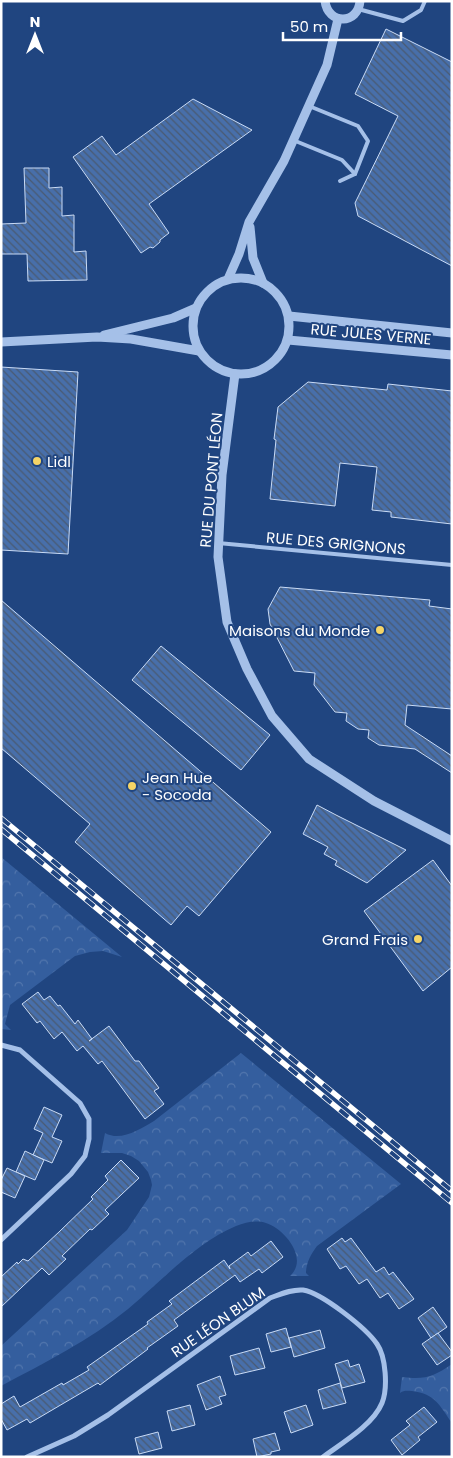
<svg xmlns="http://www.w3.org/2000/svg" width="453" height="1458" viewBox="0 0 453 1458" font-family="Poppins,sans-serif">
	<defs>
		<pattern id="park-crowns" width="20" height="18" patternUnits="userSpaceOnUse" patternTransform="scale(1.25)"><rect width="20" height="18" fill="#345e9e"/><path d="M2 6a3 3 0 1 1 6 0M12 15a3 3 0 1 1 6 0" fill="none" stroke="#5276ad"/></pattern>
		<pattern id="building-back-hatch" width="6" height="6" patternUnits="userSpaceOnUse" patternTransform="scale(1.25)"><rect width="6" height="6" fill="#486faa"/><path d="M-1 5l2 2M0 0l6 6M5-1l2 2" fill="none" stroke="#4a5a72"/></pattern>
	</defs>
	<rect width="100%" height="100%" fill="#204580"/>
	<g fill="url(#park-crowns)">
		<polygon points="1,857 122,957 103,951 90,952 75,956 10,1005 5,1024 11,1030 1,1029"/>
		<path d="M241,1053l160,131 -84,62c-6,8 -11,17 -11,27l3,3h-19c19,-17 -5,-47 -24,-53 -9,-3 -20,-1 -30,3 -39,16 -76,56 -108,83 -38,31 -84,54 -127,77v-40l126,-116 22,-33 3,-12 -1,-5 -3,-8 -9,-11 -8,-5 -9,-3h-21l4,-20c16,9 35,-4 49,-12z"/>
		<path d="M452,1364v59c-13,-18 -16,-29 -40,-32 -5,0 -8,-1 -12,2l2,-16c23,3 31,0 50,-13z"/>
	</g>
	<g fill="url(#building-back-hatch)" stroke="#c9dbf6">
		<polygon points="386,29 452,62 452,266 358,216 355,203 398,116 355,94"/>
		<polygon points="193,99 252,130 149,204 169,233 160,240 160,242 153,248 150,247 141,253 73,157 102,136 116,155"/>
		<polygon points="24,168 49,168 49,188 62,187 62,216 74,215 74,252 86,251 87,280 28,281 27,254 1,254 1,224 26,223"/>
		<polygon points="1,367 78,372 68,554 1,550"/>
		<polygon points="308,382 387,390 388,384 452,391 452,524 391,517 391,512 372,510 377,467 340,463 335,506 270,499 276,440 274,439 278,407"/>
		<polygon points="280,587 430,600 429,606 452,609 452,709 407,705 405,725 452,756 452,773 415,749 379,745 368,738 369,730 358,729 346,721 347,713 335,712 314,685 315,673 294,671 270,624 268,609"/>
		<polygon points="1,600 271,832 199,916 187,906 171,925 75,842 90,824 1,748"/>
		<polygon points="161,646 270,735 241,770 132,680"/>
		<polygon points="317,805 336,815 406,850 367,883 335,865 337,861 324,854 328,847 303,834"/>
		<polygon points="433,860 452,886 452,967 423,991 364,911"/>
		<polygon points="38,992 44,1000 50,996 58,1006 60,1005 75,1024 78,1020 92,1039 89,1041 109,1026 135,1061 139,1061 159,1088 154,1091 164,1104 145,1119 102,1061 98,1064 83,1046 77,1051 62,1032 54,1039 40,1021 37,1023 22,1004"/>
		<polygon points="44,1107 62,1115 52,1137 62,1141 52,1163 33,1155 43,1133 34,1129"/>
		<polygon points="25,1151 44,1160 35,1180 16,1172"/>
		<polygon points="121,1160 139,1178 105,1210 109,1214 92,1230 90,1229 62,1256 66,1259 49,1275 42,1268 1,1307 1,1277 17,1262 18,1264 23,1259 28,1261 60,1231 93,1199 91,1197 108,1180 105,1176"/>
		<polygon points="7,1168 25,1176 15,1198 1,1192 1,1180"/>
		<polygon points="342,1238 345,1242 351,1238 376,1272 384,1267 389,1275 393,1272 414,1299 399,1309 388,1293 380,1298 367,1279 359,1284 346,1266 340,1269 327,1249"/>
		<polygon points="271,1241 283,1257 262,1273 259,1269 240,1282 235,1275 174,1320 178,1326 147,1348 148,1349 100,1385 98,1383 30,1423 27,1419 7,1430 1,1419 1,1404 14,1396 20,1407 62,1383 63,1385 89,1370 87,1367 148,1324 147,1322 172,1304 169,1301 224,1260 230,1269 229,1266 248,1252 251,1256"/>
		<polygon points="433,1307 447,1327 431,1338 418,1318"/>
		<polygon points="286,1328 291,1347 271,1352 266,1334"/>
		<polygon points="320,1330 325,1348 294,1357 289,1338"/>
		<polygon points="438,1333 452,1352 452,1355 437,1365 422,1344"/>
		<polygon points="259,1348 265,1368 235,1375 230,1356"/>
		<polygon points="348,1360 350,1367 359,1364 365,1382 342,1388 335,1364"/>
		<polygon points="220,1376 226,1395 219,1397 222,1404 206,1410 197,1385"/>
		<polygon points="340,1383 346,1403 323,1409 318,1390"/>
		<polygon points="190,1405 195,1425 172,1431 167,1411"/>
		<polygon points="306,1405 313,1425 291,1433 284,1412"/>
		<polygon points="424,1407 437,1422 418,1437 420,1440 402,1455 391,1440 410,1425 406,1421"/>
		<polygon points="158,1432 162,1448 139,1454 135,1438"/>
		<polygon points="275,1433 280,1450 271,1452 271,1454 257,1457 253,1439"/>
	</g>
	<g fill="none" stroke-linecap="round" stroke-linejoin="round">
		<g stroke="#a5c0e8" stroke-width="4">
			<polyline points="358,9 403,21 421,10 425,1"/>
			<polyline points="309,106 358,126 368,141 355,174 340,181"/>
			<polyline points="293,140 342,160 355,174"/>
			<polyline points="218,543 452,565"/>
		</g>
		<g stroke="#a5c0e8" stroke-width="5">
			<polyline points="1,1045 20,1050 80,1103 89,1119 89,1139 85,1156 71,1174 1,1240"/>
			<path d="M27,1457l47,-21 34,-21 162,-117c11,-4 22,-9 33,-8 19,3 63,38 74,54 9,13 11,44 5,59 -9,22 -40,40 -59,54"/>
		</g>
		<g stroke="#a5c0e8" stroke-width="9">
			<path d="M325,1c3,24 33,24 35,0"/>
			<polyline points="250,227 253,258 263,283"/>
			<circle cx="241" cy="326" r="48"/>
			<polyline points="228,279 239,254 249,222 284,161 327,65 338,19"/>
			<polyline points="289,316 452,333"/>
			<polyline points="104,335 173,318 196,308"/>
			<polyline points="288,340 452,355"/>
			<polyline points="1,342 97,337 131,339 199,351"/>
			<polyline points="235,374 222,475 218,557 227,622 247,669 272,716 309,759 374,801 452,841"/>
		</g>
		<defs>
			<g id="rail">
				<polyline points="1,818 452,1191"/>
				<polyline points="1,829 452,1203"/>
			</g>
		</defs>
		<use href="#rail" stroke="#fff" stroke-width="5.5"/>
		<use href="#rail" stroke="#204580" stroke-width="4" stroke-dasharray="11" stroke-linecap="butt"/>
	</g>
	<g fill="#f5d466" stroke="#204580" stroke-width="2">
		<circle cx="37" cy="461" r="5"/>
		<circle cx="380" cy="630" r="5"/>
		<circle cx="132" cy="786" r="5"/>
		<circle cx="418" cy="939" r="5"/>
	</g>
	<g text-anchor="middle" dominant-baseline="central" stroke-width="4" stroke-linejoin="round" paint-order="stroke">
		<g font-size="15" fill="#fff" stroke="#204580">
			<text transform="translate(371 334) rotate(5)">RUE JULES VERNE</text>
			<text transform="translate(211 480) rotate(-85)">RUE DU PONT LÉON</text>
			<text transform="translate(336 543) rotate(5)">RUE DES GRIGNONS</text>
			<text transform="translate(218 1322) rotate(-35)">RUE LÉON BLUM</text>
		</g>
		<g font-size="15" fill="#fff" stroke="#204580" text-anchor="start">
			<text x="47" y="461">Lidl</text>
			<text x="370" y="630" text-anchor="end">Maisons du Monde</text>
			<text x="142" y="777">Jean Hue<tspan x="142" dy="17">- Socoda</tspan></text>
			<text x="408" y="939" text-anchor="end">Grand Frais</text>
		</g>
	</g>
	<rect width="453" height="1458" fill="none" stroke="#ffffff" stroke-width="5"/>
	<g transform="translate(35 35)" stroke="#204580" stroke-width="4" paint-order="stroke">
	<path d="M0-4L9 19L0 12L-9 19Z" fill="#ffffff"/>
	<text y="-8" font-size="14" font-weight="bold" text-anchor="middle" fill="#ffffff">N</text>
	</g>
	<path d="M283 32v8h118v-8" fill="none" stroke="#ffffff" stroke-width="2.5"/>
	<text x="290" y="32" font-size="15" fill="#ffffff" stroke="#204580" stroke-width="4" paint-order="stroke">50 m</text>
</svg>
